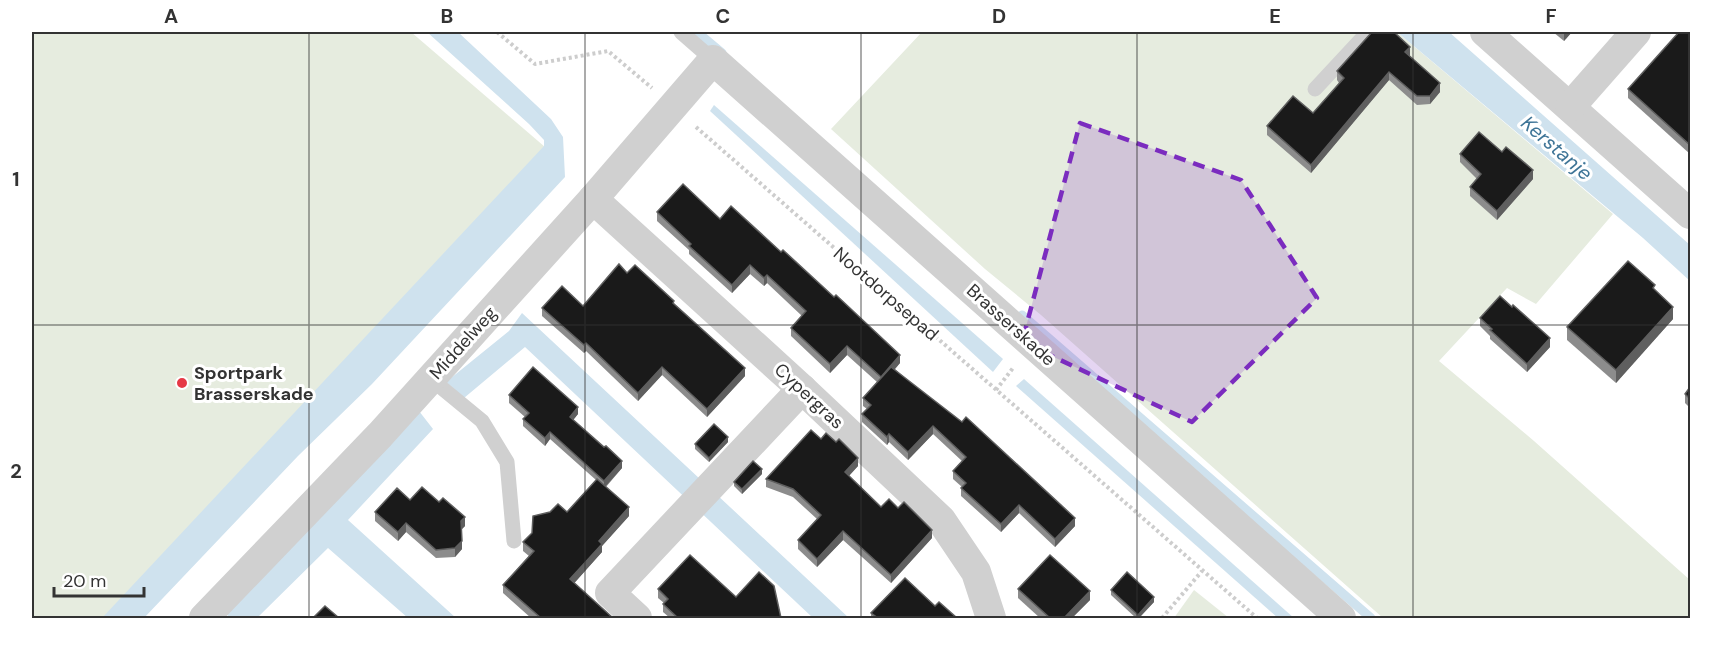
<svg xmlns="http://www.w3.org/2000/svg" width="1722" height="650" viewBox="0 0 1722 650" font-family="'DM Sans',sans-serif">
	<rect width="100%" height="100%" fill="#fff"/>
	<g fill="#e6ecdf">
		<polygon points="32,32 411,32 545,147 120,618 32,618"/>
		<polygon points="922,32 1397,32 1613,214 1536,304 1507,288 1439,361 1534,441 1690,580 1690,618 1383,618 1041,315 985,269 831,129"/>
		<polygon points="1194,590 1229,618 1174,618"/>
	</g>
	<g fill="#cfe2ee">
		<polygon points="427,32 458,32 551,119 563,137 565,177 372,384 298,456 144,618 102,618 544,146 544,140 529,124"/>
		<polygon points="1397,32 1449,32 1690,245 1690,281 1643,238"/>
		<polygon points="714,105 1003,359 993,372 710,111"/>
		<polygon points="522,313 849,618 813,618 525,347 464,398 446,382 509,331"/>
		<polygon points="1024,379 1294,618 1278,618 1016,386"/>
		<polygon points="419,411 433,429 348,520 456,618 408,618 328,548 257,618 231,618 226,614"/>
	</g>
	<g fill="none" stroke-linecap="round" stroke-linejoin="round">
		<g stroke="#cfe2ee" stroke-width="9">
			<polyline points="697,32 722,53"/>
			<polyline points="1022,315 1371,618"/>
		</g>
		<g stroke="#cdcdcd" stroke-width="4" stroke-dasharray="3 3" stroke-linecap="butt">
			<polyline points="497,32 535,64 608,51 652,88"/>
			<polyline points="696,127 1257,618"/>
			<polyline points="996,390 1013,368"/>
			<polyline points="1162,618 1202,571"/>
		</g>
		<g stroke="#d0d0d0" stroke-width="15">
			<polyline points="681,32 713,60"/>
			<polyline points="1315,89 1368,32"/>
			<polyline points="431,379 482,421 507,462 514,541"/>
		</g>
		<g stroke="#d0d0d0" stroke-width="30">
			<polyline points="1485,32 1690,214"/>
			<polyline points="1570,107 1636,32"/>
			<polyline points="593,199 802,389 941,520 976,572 991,618"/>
			<polyline points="204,618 380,435 593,199 713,60 1341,618"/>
			<polyline points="637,618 610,593 802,389"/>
		</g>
	</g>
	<g fill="#8c8c8c">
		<polygon points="1553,32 1572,32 1564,41"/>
		<polygon points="1690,32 1690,154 1628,98 1628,89"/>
		<polygon points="1410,55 1410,56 1440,92 1430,104 1417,105 1389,80 1311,173 1267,135 1267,126 1313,113 1339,83 1337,80 1337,71"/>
		<polygon points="1502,152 1533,179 1497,220 1470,196 1470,187 1477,179 1460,162 1460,154"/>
		<polygon points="657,212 720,219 900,363 895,369 1075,526 1055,547 1019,513 1001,532 961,496 961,488 962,487 953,479 953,471 962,461 933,434 908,460 889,442 887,445 862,422 862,414 867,409 863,406 863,398 877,382 847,355 830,373 791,336 791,328 802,316 767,283 764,286 750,274 732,293 689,254 689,250 657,221"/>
		<polygon points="627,273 674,305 745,376 707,417 662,375 638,401 586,351 584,353 542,316 542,308 583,306"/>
		<polygon points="1512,307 1550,347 1527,372 1490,339 1490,336 1480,326 1480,318"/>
		<polygon points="1673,319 1616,383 1567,340 1567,327"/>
		<polygon points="1690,387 1690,408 1685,403 1685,394"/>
		<polygon points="509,395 578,414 573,420 622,468 606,487 629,516 602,546 602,552 574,583 613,618 531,618 503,593 503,585 529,556 523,551 523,542 567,512 596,480 550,439 545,446 523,426 523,419 525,417 509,403"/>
		<polygon points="821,439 858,466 849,476 881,507 932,538 891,583 843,540 817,567 798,549 798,540 817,519 793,497 766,487 766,479"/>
		<polygon points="728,442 709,462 695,449 695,444"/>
		<polygon points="762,474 742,494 734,486 734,482"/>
		<polygon points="410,500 465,526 461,530 462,549 455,557 436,558 406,532 398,541 375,521 375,512"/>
		<polygon points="658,589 736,597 781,618 670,618 663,612 663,604 664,603 658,598"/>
		<polygon points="1018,589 1090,600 1072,618 1040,618 1018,598"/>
		<polygon points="1111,590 1154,602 1139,618 1136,618 1111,595"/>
		<polygon points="935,606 957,618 871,618 871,613"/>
	</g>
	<g fill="#5f5f5f">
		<polygon points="1564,32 1572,32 1564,41"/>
		<polygon points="1410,47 1410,55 1405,61 1405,52"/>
		<polygon points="1389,72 1389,80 1311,173 1311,165"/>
		<polygon points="1440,83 1440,92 1430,104 1430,96"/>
		<polygon points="1533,170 1533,179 1497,220 1497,211"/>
		<polygon points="750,265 750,274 732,293 732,285"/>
		<polygon points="767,275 767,283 764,286 764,278"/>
		<polygon points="1673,307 1673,319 1616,383 1616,370"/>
		<polygon points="1550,338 1550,347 1527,372 1527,364"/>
		<polygon points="586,343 586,351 584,353 584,345"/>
		<polygon points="847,346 847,355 830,373 830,364"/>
		<polygon points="900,355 900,363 881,385 881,377"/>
		<polygon points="662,367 662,375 638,401 638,393"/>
		<polygon points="745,368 745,376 707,417 707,409"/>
		<polygon points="578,407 578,414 570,424 570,417"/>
		<polygon points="933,426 933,434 908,460 908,452"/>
		<polygon points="550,432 550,439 545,446 545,438"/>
		<polygon points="889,434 889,442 887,445 887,437"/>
		<polygon points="728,437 728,442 709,462 709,458"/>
		<polygon points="858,458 858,466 845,480 845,472"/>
		<polygon points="622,461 622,468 604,488 604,481"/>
		<polygon points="762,469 762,474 742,494 742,489"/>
		<polygon points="1019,505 1019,513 1001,532 1001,524"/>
		<polygon points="629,507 629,516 602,546 602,552 570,588 570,579 599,541"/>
		<polygon points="465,517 465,526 461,530 461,521"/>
		<polygon points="1075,518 1075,526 1055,547 1055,539"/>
		<polygon points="406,523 406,532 398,541 398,532"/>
		<polygon points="932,530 932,538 891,583 891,575"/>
		<polygon points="843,531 843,540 817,567 817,559"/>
		<polygon points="462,541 462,549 455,557 455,548"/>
		<polygon points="1090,591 1090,600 1072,618 1064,618"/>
		<polygon points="1154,597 1154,602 1139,618 1138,618 1138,615"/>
	</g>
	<g fill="#1a1a1a" stroke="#5f5f5f" stroke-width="1.5">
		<polygon points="1372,32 1394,32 1410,47 1405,52 1440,83 1430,96 1417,96 1389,72 1311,165 1267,126 1293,96 1313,113 1344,78 1337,71"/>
		<polygon points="1679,32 1690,32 1690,102 1689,104 1690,106 1690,145 1628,89"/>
		<polygon points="1479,132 1502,152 1506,147 1533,170 1497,211 1470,187 1481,174 1460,154"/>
		<polygon points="683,184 720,219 731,206 781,252 783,250 834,297 836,295 900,355 881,377 847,346 830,364 791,328 806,311 767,275 764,278 750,265 732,285 689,246 691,244 657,212"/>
		<polygon points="1628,261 1655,285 1653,288 1673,307 1616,370 1567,327"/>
		<polygon points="619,264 627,273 635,265 674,301 673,303 745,368 707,409 662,367 638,393 586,343 584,345 542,308 562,286 583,306"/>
		<polygon points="1500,296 1512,307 1513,305 1550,338 1527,364 1490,330 1492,329 1480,318"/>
		<polygon points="533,367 578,407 570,417 604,447 606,446 622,461 604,481 550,432 545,438 523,419 529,413 509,395"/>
		<polygon points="891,367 962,422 966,417 1075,518 1055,539 1019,505 1001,524 961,488 966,483 953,471 966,457 933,426 908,452 889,434 887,437 862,414 871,405 863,398"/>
		<polygon points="1690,387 1690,399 1685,394"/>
		<polygon points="714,424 728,437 709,458 695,444"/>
		<polygon points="811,430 821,439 826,433 836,442 839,439 858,458 845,472 881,507 889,499 898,508 904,502 932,530 891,575 843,531 817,559 798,540 821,515 793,489 766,479"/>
		<polygon points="753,461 762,469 742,489 734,482"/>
		<polygon points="597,479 629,507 599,541 602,544 570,579 613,618 541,618 503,585 534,551 523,542 532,533 533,516 550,512 558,504 567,512"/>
		<polygon points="422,487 439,502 443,498 465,517 461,521 462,541 455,548 436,550 406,523 398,532 375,512 397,488 410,500"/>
		<polygon points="690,555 736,597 759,572 774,586 781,618 678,618 663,604 668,599 658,589"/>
		<polygon points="1050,555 1090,591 1064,618 1050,618 1018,589"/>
		<polygon points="1127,572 1154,597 1138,615 1111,590"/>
		<polygon points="905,578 935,606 939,602 957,618 878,618 871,613"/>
		<polygon points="325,606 339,618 313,618"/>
	</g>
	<path fill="#7b2cbf" fill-opacity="0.2" stroke="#7b2cbf" stroke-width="4.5" stroke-dasharray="12 8" stroke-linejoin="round" d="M1080,123l161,57 76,118 -125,124 -170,-80z"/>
	<path fill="none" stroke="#333" stroke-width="1.5" stroke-opacity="0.55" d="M309,32v586M585,32v586M861,32v586M1137,32v586M1413,32v586M32,325h1658"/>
	<circle fill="#e63946" stroke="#fff" stroke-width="2" cx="182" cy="383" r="6"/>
	<g text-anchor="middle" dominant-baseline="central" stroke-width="6" stroke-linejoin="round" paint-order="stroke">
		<g font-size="18" fill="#333" stroke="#fff">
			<text transform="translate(886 294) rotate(41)">Nootdorpsepad</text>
			<text transform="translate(1011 325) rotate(42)">Brasserskade</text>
			<text transform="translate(463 343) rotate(-48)">Middelweg</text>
			<text transform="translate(809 396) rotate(43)">Cypergras</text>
		</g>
		<g font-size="18" font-weight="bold" fill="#333" stroke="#fff" text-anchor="start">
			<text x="194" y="373">Sportpark<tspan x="194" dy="21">Brasserskade</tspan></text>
		</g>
		<g font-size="20" font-style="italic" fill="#3f7597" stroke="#fff">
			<text transform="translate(1557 148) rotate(41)">Kerstanje</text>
		</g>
	</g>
	<rect width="1722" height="650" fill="none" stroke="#ffffff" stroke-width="66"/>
	<path d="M54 587v9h90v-9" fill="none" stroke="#333333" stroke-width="3"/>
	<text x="63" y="587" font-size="18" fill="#333333" stroke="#ffffff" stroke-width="4.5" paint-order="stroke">20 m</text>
	<rect x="33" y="33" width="1656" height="584" fill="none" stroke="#333" stroke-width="2"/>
	<g font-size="20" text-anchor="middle" font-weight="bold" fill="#333">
		<text x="171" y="23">A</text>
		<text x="447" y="23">B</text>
		<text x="723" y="23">C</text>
		<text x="999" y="23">D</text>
		<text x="1275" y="23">E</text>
		<text x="1551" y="23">F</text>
		<text x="16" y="186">1</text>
		<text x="16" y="478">2</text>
	</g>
</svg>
